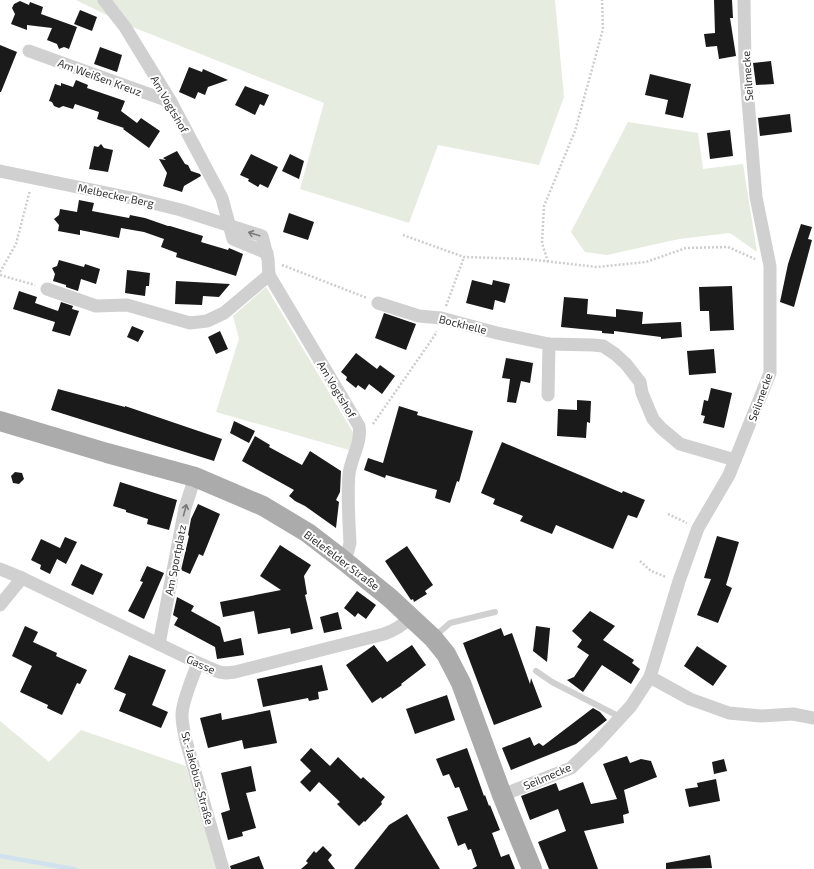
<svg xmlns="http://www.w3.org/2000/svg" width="814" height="869" viewBox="0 0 814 869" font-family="'Exo 2',sans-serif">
	<rect width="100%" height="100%" fill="#fff"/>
	<g fill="#e6ecdf">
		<polygon points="76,0 555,0 564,97 539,165 438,145 409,223 300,189 324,103 125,24"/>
		<polygon points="628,122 698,133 703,169 743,164 757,252 730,233 679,239 607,255 585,252 571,232"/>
		<polygon points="266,287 354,434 349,450 216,412 239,339 233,316"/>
		<polygon points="0,721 49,762 81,730 186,766 219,869 0,869"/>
	</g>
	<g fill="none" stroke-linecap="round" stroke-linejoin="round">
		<polyline stroke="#cfe2ee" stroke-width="4.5" points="0,856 74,869"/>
	</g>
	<g fill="#1a1a1a">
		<polygon points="714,0 732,0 733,18 730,18 736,56 719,59 717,46 706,47 704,34 715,33"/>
		<polygon points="20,1 29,5 30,2 43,7 41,14 77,27 69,49 64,47 59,49 57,44 47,40 52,28 27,25 27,30 11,24 15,14 12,8 14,4"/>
		<polygon points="80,10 97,17 92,31 74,24"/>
		<polygon points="0,45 17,52 1,92 0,92"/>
		<polygon points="100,47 122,55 117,72 94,64"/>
		<polygon points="771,61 774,84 756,85 753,63"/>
		<polygon points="189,67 202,72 203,69 228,80 208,87 205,95 198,92 195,99 179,92"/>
		<polygon points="650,74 691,84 683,118 665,114 668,100 645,95"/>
		<polygon points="76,80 88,85 87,88 125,101 121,111 137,123 141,118 160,131 149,148 123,129 124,128 97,119 99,112 75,104 73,109 63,106 59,108 54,106 52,102 49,101 55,84 61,86 61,83 73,87"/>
		<polygon points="245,86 269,95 264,106 260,104 255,115 235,105"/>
		<polygon points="790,114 792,132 760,136 758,118"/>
		<polygon points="730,130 733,156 710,159 707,133"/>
		<polygon points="101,144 104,148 113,150 108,172 89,169 94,146 98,147"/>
		<polygon points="177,151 185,164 188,165 191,171 200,174 201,176 184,186 182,192 163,186 167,173 159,159 166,160 163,158"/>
		<polygon points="251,154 278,167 268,188 260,184 258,187 248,181 249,179 240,175"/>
		<polygon points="290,154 304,161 299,179 282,171"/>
		<polygon points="79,200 94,203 92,211 129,218 130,215 145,218 168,226 170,226 203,236 201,242 228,250 229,248 243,254 236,276 176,257 177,253 161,247 164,239 144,232 121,228 119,238 80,230 80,235 58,231 59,225 54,219 59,215 60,209 77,212"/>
		<polygon points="289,213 314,222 308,240 283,232"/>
		<polygon points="801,224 812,227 808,239 812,240 794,307 780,302 788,264"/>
		<polygon points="59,260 84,267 85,264 100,269 96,284 81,279 78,291 66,287 66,285 53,281 55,274 52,268 57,266"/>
		<polygon points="127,270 150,273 149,286 146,286 145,296 125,293"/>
		<polygon points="472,280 492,285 493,280 510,284 505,303 495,300 493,310 466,303"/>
		<polygon points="176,281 230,284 219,297 203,296 202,305 175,304"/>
		<polygon points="732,286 734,330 710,331 709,311 700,311 699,287"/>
		<polygon points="19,291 37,297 35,303 58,311 61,302 73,306 72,309 79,311 70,336 52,331 55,322 13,309"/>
		<polygon points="564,297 588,299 587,314 616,317 616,309 643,312 642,324 681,322 682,337 661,339 661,337 614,331 614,334 602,333 602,331 561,327"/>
		<polygon points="384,313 416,324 406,350 375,338"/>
		<polygon points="132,326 144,331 138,342 127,337"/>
		<polygon points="220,331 228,349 216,354 208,337"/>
		<polygon points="714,349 716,373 689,375 687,351"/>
		<polygon points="356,353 377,369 380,365 395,376 382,394 369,384 365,390 358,385 356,388 346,380 347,377 341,372"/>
		<polygon points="506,358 533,363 530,383 521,381 516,403 507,402 510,379 502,378"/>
		<polygon points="711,388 732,393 724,428 703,423 705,416 701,415 704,400 708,401"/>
		<polygon points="58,389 125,407 125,406 222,439 214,461 51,410"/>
		<polygon points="577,400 591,401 590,423 587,422 586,438 557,436 558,409 577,410"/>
		<polygon points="399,406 418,412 417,415 473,431 459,482 457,481 450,503 435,498 437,490 386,475 385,478 364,470 368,458 383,463"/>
		<polygon points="234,421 255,431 249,443 230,433"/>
		<polygon points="255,436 270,445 269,447 302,465 310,451 341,471 340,492 336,500 339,502 336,528 305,506 295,501 289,496 294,490 242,461"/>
		<polygon points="502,442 622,493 623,491 645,500 637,518 628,515 613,549 556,525 552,534 520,521 523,516 493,504 495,499 481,493"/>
		<polygon points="15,472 22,473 24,479 19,484 13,483 11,476"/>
		<polygon points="120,482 177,500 169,530 147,524 148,519 126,512 126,510 113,506"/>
		<polygon points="198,504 220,514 203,556 199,554 190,574 181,570 189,536 188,535 191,519"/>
		<polygon points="717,536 739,542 726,585 732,588 718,623 697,615 711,579 704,578"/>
		<polygon points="65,537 77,542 66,564 57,559 50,574 40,569 41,565 31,560 41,539 60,548"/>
		<polygon points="280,545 311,565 304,576 307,594 305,595 313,629 291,634 290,628 258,634 254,611 223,617 220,602 281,590 260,576"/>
		<polygon points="407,546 433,585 425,591 427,594 414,602 413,599 411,600 385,561"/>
		<polygon points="81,564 103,574 93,595 71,585"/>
		<polygon points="147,566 164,573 144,619 128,611 143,582 140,581"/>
		<polygon points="357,591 376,605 366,619 358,613 355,617 344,608"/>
		<polygon points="177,597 194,606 191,611 220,627 224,642 241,638 244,655 217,659 215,647 174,625 178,618 173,615"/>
		<polygon points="590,611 615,626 603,640 634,660 632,663 640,669 631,684 602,665 583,692 567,680 574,677 589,655 577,647 582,640 572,631"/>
		<polygon points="338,612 342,629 324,633 320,617"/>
		<polygon points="25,626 38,632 33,642 57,653 56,656 87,670 80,684 77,683 62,715 47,708 48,705 20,692 32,666 12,656"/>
		<polygon points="536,626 550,628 547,662 533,651"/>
		<polygon points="501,628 504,636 512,633 530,684 531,678 542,707 494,725 463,643"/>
		<polygon points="374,645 387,662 412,645 426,665 401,684 402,685 382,699 381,697 372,703 346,665"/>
		<polygon points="697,646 727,666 713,686 684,666"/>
		<polygon points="129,655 166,670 152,705 168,712 161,728 119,711 126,694 114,689"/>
		<polygon points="322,665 328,690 318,692 319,699 309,701 308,698 263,707 257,679"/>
		<polygon points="447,695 455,720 415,734 406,709"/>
		<polygon points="593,708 600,712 607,720 576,744 511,770 502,748 530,737 534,746 539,743 543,746"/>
		<polygon points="270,710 277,743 244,749 242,740 208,748 200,718 221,713 222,720"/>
		<polygon points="311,748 330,766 338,757 361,779 363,777 385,797 381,802 382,804 365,822 364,821 359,826 337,804 340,802 319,782 310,792 300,782 311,771 300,760"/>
		<polygon points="467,748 484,796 485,795 489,806 490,805 500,830 492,833 501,857 509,854 515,869 472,869 477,866 471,849 468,850 465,843 458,846 447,817 468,810 459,787 455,788 449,774 443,776 436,759"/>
		<polygon points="627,756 630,763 641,759 651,761 657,777 624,790 629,813 623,815 624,823 584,831 598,869 549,869 538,842 566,831 558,809 530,820 521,796 556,783 559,791 583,782 591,804 617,799 603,764"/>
		<polygon points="724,759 727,771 714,774 712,762"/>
		<polygon points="251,766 256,791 246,793 256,828 242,832 243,836 228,840 221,813 230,810 221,773"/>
		<polygon points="716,779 720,801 689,807 685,789 698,787 697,783"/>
		<polygon points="407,814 440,869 354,869 389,825"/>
		<polygon points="323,846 332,855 328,860 335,869 301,869 308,863 306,861 314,851 316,853"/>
		<polygon points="710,855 712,868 666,869 666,863"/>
		<polygon points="259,856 264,869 231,869 230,866"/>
	</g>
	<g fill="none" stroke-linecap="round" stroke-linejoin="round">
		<g stroke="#cdcdcd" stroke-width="2.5" stroke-dasharray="2 2" stroke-linecap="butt">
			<polyline points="403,235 464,257 527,259 597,267 646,262 686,248 728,247 755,259"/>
			<polyline points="548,262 542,243 544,206 575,131 603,29 602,0"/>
			<polyline points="282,265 367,298"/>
			<polyline points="0,272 16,244 30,190"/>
			<polyline points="0,275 35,285"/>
			<polyline points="446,306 464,257"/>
			<polyline points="373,424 435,335 436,331"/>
			<polyline points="668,514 687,523"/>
			<polyline points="640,561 651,571 666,577"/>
		</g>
		<g stroke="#d0d0d0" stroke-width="6">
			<polyline points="434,637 450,623 495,612"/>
			<polyline points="536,671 552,682 620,717"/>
		</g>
		<g stroke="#d0d0d0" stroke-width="13">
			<polyline points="104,0 125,27 171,102 222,198 233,239 267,253"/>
			<polyline points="29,51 171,102"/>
			<path d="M0,171l141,29 40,10 81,26 6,23 1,16 90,151c3,16 -8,32 -10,48 -2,21 0,48 1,69l-2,8 -5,9"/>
			<polyline points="47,289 96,306 127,305 190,323 207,321 224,313 269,275"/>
			<polyline points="378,303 419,316 441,318 497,333 549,344 593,345 603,346 615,354 626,364 640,382 642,393 653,419 661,428 680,444 735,460"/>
			<polyline points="548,395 549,344"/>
			<path d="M0,569l22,9 176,85 21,9 7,1 9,-1 149,-38c12,-4 19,-9 27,-17"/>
			<polyline points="0,605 22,578"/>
			<polyline points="159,644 185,508 195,477"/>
			<path d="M198,663c-5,14 -16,38 -16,52 0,9 2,17 4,26l37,128"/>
			<polyline points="650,677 690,699 729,713 761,716 793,714 814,718"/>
			<polyline points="502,795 571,768 596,744 631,706 650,677 679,581 698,528 729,475 770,373 770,266 756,197 745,64 744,0"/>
		</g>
		<polyline stroke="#ababab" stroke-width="20" points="0,421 107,453 195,477 263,506 308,533 343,560 390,598 433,638 446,654 461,683 502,795 532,869"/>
	</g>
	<defs><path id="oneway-shaft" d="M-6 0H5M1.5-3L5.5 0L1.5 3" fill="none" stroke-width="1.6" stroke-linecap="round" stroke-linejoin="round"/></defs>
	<g stroke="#7a7a7a">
		<use href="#oneway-shaft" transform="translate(254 234) rotate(-162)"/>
		<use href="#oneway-shaft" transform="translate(185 510) rotate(-75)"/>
	</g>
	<g text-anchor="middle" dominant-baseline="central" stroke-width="4" stroke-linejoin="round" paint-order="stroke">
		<g font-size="11" fill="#333" stroke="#fff">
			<text transform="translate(747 76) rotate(-94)">Seilmecke</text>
			<text transform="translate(100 77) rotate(20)">Am Weißen Kreuz</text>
			<text transform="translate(170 104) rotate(60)">Am Vogtshof</text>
			<text transform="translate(116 195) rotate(12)">Melbecker Berg</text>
			<text transform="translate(463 324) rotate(14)">Bockhelle</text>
			<text transform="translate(337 389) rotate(59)">Am Vogtshof</text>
			<text transform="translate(760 397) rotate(-70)">Seilmecke</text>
			<text transform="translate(175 560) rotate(-79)">Am Sportplatz</text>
			<text transform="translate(342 560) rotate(37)">Bielefelder Straße</text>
			<text transform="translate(201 664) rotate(24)">Gasse</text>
			<text transform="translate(547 776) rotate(-23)">Seilmecke</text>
			<text transform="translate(198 778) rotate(75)">St.-Jakobus-Straße</text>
		</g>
	</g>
</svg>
